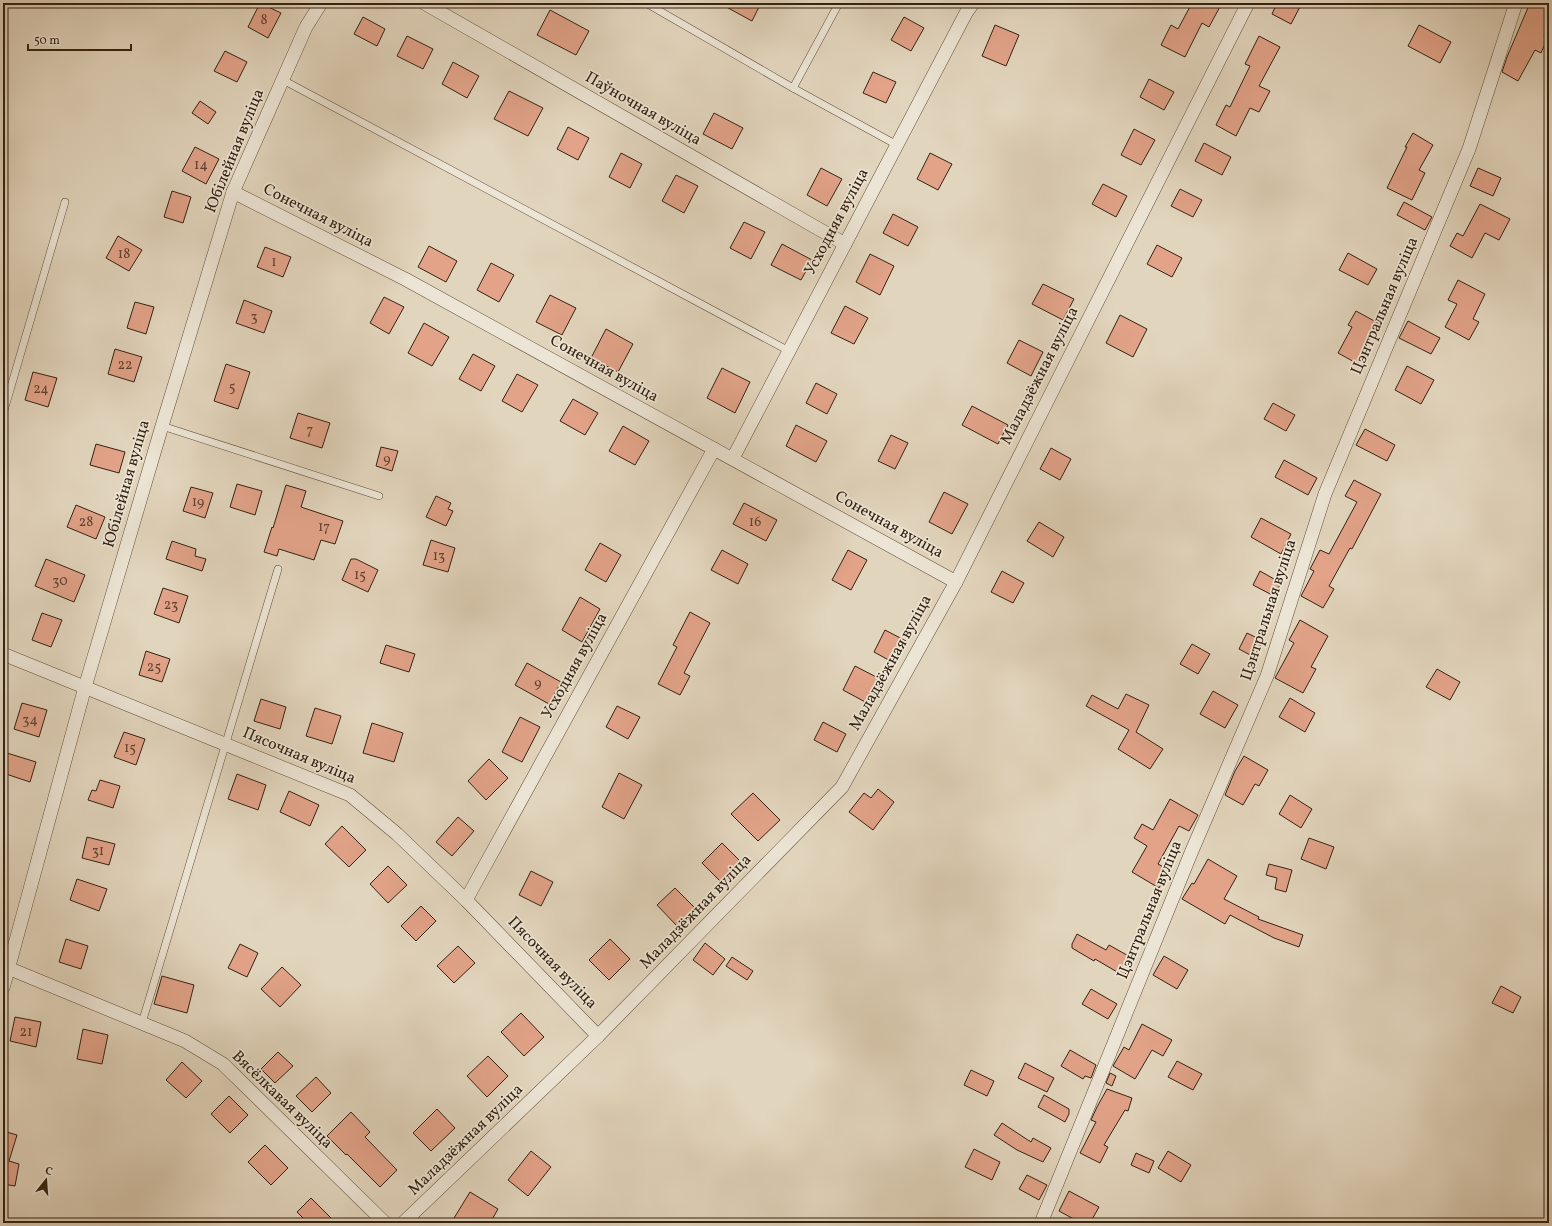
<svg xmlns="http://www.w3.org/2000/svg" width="1552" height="1226" viewBox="0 0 1552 1226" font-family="Vollkorn,serif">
	<rect width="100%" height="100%" fill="#e2d5bd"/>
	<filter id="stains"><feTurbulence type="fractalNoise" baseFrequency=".005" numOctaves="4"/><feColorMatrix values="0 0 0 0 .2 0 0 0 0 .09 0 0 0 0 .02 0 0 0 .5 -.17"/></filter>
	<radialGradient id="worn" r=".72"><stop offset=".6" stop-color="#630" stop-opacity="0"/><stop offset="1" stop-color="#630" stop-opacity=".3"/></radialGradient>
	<g fill="#e2a389" stroke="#342211">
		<polygon points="260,3 281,13 268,38 248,27"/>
		<polygon points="719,3 761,3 752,21"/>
		<polygon points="1192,3 1222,3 1209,27 1202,23 1185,57 1161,45 1171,25 1178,29"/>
		<polygon points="1277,3 1302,3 1291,24 1272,14"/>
		<polygon points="1530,3 1549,3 1549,27 1544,37 1547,39 1541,53 1535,50 1518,81 1502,72 1507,57"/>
		<polygon points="550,10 589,31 576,55 537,35"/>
		<polygon points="363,17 385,29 377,46 354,34"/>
		<polygon points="904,17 924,28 911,51 891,40"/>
		<polygon points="995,25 1019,35 1006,66 982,56"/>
		<polygon points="1419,25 1451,42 1440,63 1408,46"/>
		<polygon points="407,36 433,49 423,69 397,56"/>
		<polygon points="1259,36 1280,47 1259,86 1270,91 1259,112 1250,108 1236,136 1216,125 1226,105 1230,107 1250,66 1245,64"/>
		<polygon points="225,51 247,62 237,82 214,71"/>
		<polygon points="453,62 479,76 467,98 442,84"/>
		<polygon points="873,72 896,82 886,103 863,93"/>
		<polygon points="1149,79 1174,92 1164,110 1140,97"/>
		<polygon points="509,91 543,108 528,136 494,119"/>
		<polygon points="200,101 216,112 208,124 192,113"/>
		<polygon points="714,113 743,128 732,149 703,134"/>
		<polygon points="568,127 589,138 578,160 557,149"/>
		<polygon points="1134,129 1155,140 1141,165 1121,155"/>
		<polygon points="1413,133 1433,145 1419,170 1425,173 1412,200 1387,188 1407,147 1405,147"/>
		<polygon points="1204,143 1231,157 1222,175 1195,161"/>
		<polygon points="195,147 219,159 206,184 182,171"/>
		<polygon points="621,153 642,164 630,188 609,177"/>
		<polygon points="930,153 952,164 938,190 917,179"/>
		<polygon points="821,168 842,179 827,206 807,195"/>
		<polygon points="1478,168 1501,178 1493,196 1470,186"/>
		<polygon points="676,175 698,186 684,213 662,201"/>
		<polygon points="1103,184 1127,196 1116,217 1092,204"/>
		<polygon points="1180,189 1202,200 1193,217 1171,206"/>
		<polygon points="172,191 191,197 183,223 164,217"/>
		<polygon points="1404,202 1432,217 1425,230 1397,215"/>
		<polygon points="1480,204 1510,219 1499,240 1485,233 1472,258 1450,246 1457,233 1463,236"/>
		<polygon points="893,214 918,227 908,246 883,233"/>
		<polygon points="744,222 765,232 751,259 730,248"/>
		<polygon points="118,236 142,250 129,271 106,258"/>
		<polygon points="782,244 812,260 801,280 771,265"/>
		<polygon points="1157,245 1182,258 1172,277 1147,264"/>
		<polygon points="429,246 457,261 446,282 418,267"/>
		<polygon points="265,247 291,257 283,277 257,267"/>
		<polygon points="1348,253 1377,269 1368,285 1339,270"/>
		<polygon points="870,254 894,266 880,295 856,282"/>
		<polygon points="491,263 514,275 499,302 477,290"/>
		<polygon points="1458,280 1485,294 1473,319 1479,322 1469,340 1445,327 1457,304 1448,300"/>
		<polygon points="1043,284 1074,299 1063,320 1032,304"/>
		<polygon points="550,295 576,308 562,335 536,322"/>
		<polygon points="384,297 404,307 389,334 370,323"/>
		<polygon points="244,300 272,311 264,333 236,323"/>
		<polygon points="135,302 154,307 146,334 127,328"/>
		<polygon points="845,306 868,318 854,344 831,333"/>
		<polygon points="1356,311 1378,323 1358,364 1338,353 1352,327 1348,325"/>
		<polygon points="1120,315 1147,329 1133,357 1106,343"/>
		<polygon points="1408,321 1440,338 1431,354 1399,338"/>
		<polygon points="424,323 449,337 432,366 408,353"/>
		<polygon points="606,329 633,344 618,372 591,358"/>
		<polygon points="1019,340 1043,352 1031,376 1007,363"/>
		<polygon points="115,349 142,357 134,382 108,374"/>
		<polygon points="473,354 495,366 481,391 459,379"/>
		<polygon points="226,364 250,372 238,409 214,401"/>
		<polygon points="1407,366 1434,380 1421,404 1395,390"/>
		<polygon points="722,368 750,382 735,413 707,398"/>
		<polygon points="33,372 57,378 48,407 25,400"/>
		<polygon points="517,374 538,385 522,412 502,401"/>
		<polygon points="816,383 837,394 827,414 806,403"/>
		<polygon points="573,399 598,413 585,435 560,421"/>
		<polygon points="1273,403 1295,415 1286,431 1264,419"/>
		<polygon points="972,406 1008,425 998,444 962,425"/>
		<polygon points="298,413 330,423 322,448 290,438"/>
		<polygon points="796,425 827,441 816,462 786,446"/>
		<polygon points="623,426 649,441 635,465 609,451"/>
		<polygon points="1365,429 1395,445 1387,461 1356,445"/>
		<polygon points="891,435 908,443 895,469 878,461"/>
		<polygon points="96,444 125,452 119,473 90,465"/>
		<polygon points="381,447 398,451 392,471 376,466"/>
		<polygon points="1051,448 1071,459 1060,480 1040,469"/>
		<polygon points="1284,460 1317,478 1308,495 1275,477"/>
		<polygon points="1354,480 1381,494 1352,549 1350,548 1329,586 1334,589 1323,608 1301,596 1314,571 1310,569 1320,550 1329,554 1357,502 1345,496"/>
		<polygon points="237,484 262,491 255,515 230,507"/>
		<polygon points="286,485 306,491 301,507 343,521 335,544 321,540 314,560 279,549 277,556 264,552 272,527 273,528"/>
		<polygon points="191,487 213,493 205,518 183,511"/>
		<polygon points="944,492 968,504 952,534 929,522"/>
		<polygon points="436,496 451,503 448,509 453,511 446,526 426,517"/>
		<polygon points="744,503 777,520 766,541 733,524"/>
		<polygon points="76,505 105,517 96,539 67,527"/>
		<polygon points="1261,518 1291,534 1281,554 1251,537"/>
		<polygon points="1039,522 1064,537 1053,557 1027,541"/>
		<polygon points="431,540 455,548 448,572 423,565"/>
		<polygon points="172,541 196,549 195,556 206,559 202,571 166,559"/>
		<polygon points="600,543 621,555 606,582 585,570"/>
		<polygon points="722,550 748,564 738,584 711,570"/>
		<polygon points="848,550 867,560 851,590 832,580"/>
		<polygon points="46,559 85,575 74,602 35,586"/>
		<polygon points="351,559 356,559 378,570 368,592 342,580"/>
		<polygon points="1002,571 1024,583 1013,603 991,592"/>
		<polygon points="1260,571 1281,583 1274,596 1253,585"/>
		<polygon points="163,588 188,596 179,623 154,614"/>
		<polygon points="580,597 600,609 582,642 562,630"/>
		<polygon points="690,612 710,623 684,673 690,676 680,695 658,684 677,647 673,645"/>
		<polygon points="42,613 62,620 51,647 32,640"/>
		<polygon points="1300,620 1328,636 1311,667 1316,669 1303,693 1275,678 1294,643 1289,640"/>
		<polygon points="885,630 906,641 894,663 874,652"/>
		<polygon points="1247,633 1263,641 1254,657 1239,649"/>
		<polygon points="1192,644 1210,654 1198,674 1180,664"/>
		<polygon points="386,645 415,654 409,672 380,663"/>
		<polygon points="146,651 170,659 162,682 139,675"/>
		<polygon points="527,663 561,682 549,704 515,685"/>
		<polygon points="855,666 882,680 869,704 843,690"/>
		<polygon points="1437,669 1460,682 1450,700 1426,687"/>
		<polygon points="1213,691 1238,705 1225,728 1200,714"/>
		<polygon points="1126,694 1149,705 1136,732 1163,749 1150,769 1118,749 1129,730 1086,706 1092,695 1118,709"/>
		<polygon points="1290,698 1315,713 1305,732 1279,717"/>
		<polygon points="261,699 286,707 280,729 254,721"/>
		<polygon points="22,703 47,710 39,737 14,729"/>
		<polygon points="617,706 640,717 628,739 606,727"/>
		<polygon points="315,708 341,716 332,744 306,736"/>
		<polygon points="520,717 540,727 522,762 502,752"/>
		<polygon points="823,722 846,734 837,752 814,740"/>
		<polygon points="372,723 403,733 394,762 363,753"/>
		<polygon points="124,732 145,739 136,765 114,757"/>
		<polygon points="7,753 36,762 30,782 3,773 3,767"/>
		<polygon points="1244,756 1268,770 1259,786 1255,784 1243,805 1225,795 1235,771"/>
		<polygon points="489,759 508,778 486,800 468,781"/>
		<polygon points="619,773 642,785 624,819 602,807"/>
		<polygon points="237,774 266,785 258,810 228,799"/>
		<polygon points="100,780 120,786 113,808 88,800 92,790 96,791"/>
		<polygon points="878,789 894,802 873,830 849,812 864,793 871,798"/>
		<polygon points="289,791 319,805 310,826 280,812"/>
		<polygon points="753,793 780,820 758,841 731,814"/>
		<polygon points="1290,795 1312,809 1301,828 1279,814"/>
		<polygon points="1170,799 1198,815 1189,831 1179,826 1158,864 1169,870 1159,888 1132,872 1147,846 1134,838 1142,824 1153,830"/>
		<polygon points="458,817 474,831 452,856 436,842"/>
		<polygon points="342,826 366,850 349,867 325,844"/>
		<polygon points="87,837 115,844 109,865 82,858"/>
		<polygon points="1309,838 1334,847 1326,869 1301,859"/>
		<polygon points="722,843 744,865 724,885 702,863"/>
		<polygon points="1208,859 1237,876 1224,899 1259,917 1258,919 1303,935 1299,947 1274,938 1230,915 1225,924 1182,899 1192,883 1194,884"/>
		<polygon points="1269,864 1292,870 1286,892 1275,889 1277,878 1266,875"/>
		<polygon points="388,866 407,885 388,903 370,884"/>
		<polygon points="531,871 553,882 541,906 519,895"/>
		<polygon points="77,879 107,889 99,911 70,900"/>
		<polygon points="675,888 695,908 677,926 657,905"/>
		<polygon points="421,906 436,921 416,941 401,926"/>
		<polygon points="1077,934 1106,950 1109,945 1134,959 1124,976 1095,959 1094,961 1072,948 1072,944"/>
		<polygon points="66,939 88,946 81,969 59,962"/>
		<polygon points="610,939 630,959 609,980 589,960"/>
		<polygon points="705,943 725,959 713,975 693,960"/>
		<polygon points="240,944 258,953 247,977 228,968"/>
		<polygon points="458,946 475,963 454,983 437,966"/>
		<polygon points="1164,956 1188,970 1177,989 1153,975"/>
		<polygon points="732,957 753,971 747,980 726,966"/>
		<polygon points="282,967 301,985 280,1007 261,989"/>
		<polygon points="162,976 194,985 187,1013 154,1004"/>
		<polygon points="1501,986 1521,997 1513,1013 1492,1003"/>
		<polygon points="1091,989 1117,1004 1108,1019 1082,1004"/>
		<polygon points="521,1013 544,1037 524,1056 501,1032"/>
		<polygon points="15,1017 41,1022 36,1047 10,1041"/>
		<polygon points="1142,1024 1172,1040 1163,1056 1152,1050 1135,1079 1113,1066 1124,1047 1129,1050"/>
		<polygon points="83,1029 108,1035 102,1064 77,1059"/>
		<polygon points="1070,1050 1096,1065 1091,1078 1085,1076 1083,1079 1061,1066"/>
		<polygon points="278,1052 293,1066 275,1083 261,1069"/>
		<polygon points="488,1056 508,1076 487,1097 467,1076"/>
		<polygon points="1177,1061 1202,1074 1193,1090 1168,1077"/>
		<polygon points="182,1062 202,1081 186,1098 166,1080"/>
		<polygon points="1025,1063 1054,1078 1047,1092 1018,1078"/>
		<polygon points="971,1070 994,1081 987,1096 964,1085"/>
		<polygon points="1110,1073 1116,1076 1112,1086 1106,1083"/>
		<polygon points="316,1077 331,1093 312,1112 296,1096"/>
		<polygon points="1107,1089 1132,1098 1128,1111 1125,1110 1104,1145 1108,1147 1100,1163 1080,1153 1096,1122 1091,1120 1097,1107"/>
		<polygon points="1044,1095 1069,1109 1069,1114 1065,1122 1038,1107"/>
		<polygon points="229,1096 248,1115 230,1133 211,1114"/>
		<polygon points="437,1109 455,1128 431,1151 413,1133"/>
		<polygon points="351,1112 370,1132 365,1137 397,1170 380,1187 347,1154 346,1155 327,1136"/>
		<polygon points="1002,1123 1031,1142 1033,1138 1051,1148 1043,1162 1017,1150 994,1135"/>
		<polygon points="3,1131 17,1135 9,1161 19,1164 15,1186 3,1184"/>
		<polygon points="265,1145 288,1168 271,1185 248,1162"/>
		<polygon points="974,1149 1000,1162 992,1180 965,1167"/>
		<polygon points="531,1151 551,1167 528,1196 508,1180"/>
		<polygon points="1168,1151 1191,1165 1181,1182 1158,1168"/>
		<polygon points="1136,1153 1154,1161 1149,1173 1131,1165"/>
		<polygon points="1027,1175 1047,1185 1039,1200 1019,1189"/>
		<polygon points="1069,1191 1099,1207 1090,1223 1081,1223 1059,1211"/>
		<polygon points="470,1192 498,1209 490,1223 451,1223"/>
		<polygon points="311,1198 336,1223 308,1223 297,1212"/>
	</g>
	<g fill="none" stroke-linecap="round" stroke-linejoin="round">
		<defs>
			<g id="lane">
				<polyline points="646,3 793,88"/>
				<polyline points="839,3 793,88 897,145"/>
				<polyline points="283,80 789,351"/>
				<polyline points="3,414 65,202"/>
				<polyline points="162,426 379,496"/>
				<polyline points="142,1023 278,569"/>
			</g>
			<g id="street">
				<polyline points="424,3 845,244"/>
				<polyline points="233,192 405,279 956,582"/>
				<polyline points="733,458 966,13 973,3"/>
				<polyline points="3,654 350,795 397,834 466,900 598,1036"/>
				<polyline points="466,900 714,449"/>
				<polyline points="8,968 185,1041 223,1064 385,1223"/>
				<polyline points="3,988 85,687 162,426 233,192 306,27 321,3"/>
				<polyline points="403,1223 598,1036 842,787 956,582 1248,3"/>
				<polyline points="1041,1223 1191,853 1267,676 1325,494 1469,149 1516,3"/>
			</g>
		</defs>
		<use href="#lane" stroke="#604f3c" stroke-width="8"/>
		<use href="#street" stroke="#604f3c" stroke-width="14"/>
		<use href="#lane" stroke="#ece4d4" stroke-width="7"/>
		<use href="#street" stroke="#ece4d4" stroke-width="13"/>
	</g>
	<g text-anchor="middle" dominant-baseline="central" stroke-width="3.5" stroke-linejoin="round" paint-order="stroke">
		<g font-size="14" fill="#60422f">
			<text x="264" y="20">8</text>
			<text x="201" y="165">14</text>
			<text x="124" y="254">18</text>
			<text x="274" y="262">1</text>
			<text x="254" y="317">3</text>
			<text x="125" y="365">22</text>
			<text x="232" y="387">5</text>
			<text x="41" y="389">24</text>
			<text x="310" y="430">7</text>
			<text x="387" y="459">9</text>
			<text x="198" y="502">19</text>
			<text x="86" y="522">28</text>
			<text x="755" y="522">16</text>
			<text x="324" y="527">17</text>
			<text x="439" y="556">13</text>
			<text x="360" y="575">15</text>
			<text x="60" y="581">30</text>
			<text x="171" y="605">23</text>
			<text x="154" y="667">25</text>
			<text x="538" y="683">9</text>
			<text x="30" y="720">34</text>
			<text x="130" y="748">15</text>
			<text x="98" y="851">31</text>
			<text x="26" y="1032">21</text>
		</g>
		<g font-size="16" fill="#342211" stroke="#ece4d4">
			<text transform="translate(643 109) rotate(30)">Паўночная вуліца</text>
			<text transform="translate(235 151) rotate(-68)">Юбілейная вуліца</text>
			<text transform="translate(318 216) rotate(27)">Сонечная вуліца</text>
			<text transform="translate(837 222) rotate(-62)">Усходняя вуліца</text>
			<text transform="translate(1385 306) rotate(-67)">Цэнтральная вуліца</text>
			<text transform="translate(604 369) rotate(29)">Сонечная вуліца</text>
			<text transform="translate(1040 376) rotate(-63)">Маладзёжная вуліца</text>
			<text transform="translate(127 484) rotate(-74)">Юбілейная вуліца</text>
			<text transform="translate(889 525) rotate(29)">Сонечная вуліца</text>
			<text transform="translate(1269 610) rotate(-72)">Цэнтральная вуліца</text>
			<text transform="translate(891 663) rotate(-61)">Маладзёжная вуліца</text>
			<text transform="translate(575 666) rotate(-61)">Усходняя вуліца</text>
			<text transform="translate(299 756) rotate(23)">Пясочная вуліца</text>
			<text transform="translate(1150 910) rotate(-68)">Цэнтральная вуліца</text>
			<text transform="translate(696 912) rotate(-46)">Маладзёжная вуліца</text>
			<text transform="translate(552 963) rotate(46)">Пясочная вуліца</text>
			<text transform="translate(282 1100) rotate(44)">Вясёлкавая вуліца</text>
			<text transform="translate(466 1140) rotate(-44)">Маладзёжная вуліца</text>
		</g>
	</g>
	<rect width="1552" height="1226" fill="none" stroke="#e2d5bd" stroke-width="16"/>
	<rect x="4" y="4" width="1544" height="1218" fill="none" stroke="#342211" stroke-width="2"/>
	<rect x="8" y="8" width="1536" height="1210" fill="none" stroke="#342211"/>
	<g transform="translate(46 1180) rotate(17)" stroke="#ece4d4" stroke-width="3" paint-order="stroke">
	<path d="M0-3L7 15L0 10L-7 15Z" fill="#342211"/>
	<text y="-6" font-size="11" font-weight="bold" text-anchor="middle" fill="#342211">С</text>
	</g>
	<path d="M28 44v6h103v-6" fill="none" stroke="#342211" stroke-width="2"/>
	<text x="34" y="44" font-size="12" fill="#342211" stroke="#ece4d4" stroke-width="3" paint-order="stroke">50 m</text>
	<rect width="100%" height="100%" filter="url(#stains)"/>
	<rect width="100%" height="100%" fill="url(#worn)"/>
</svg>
